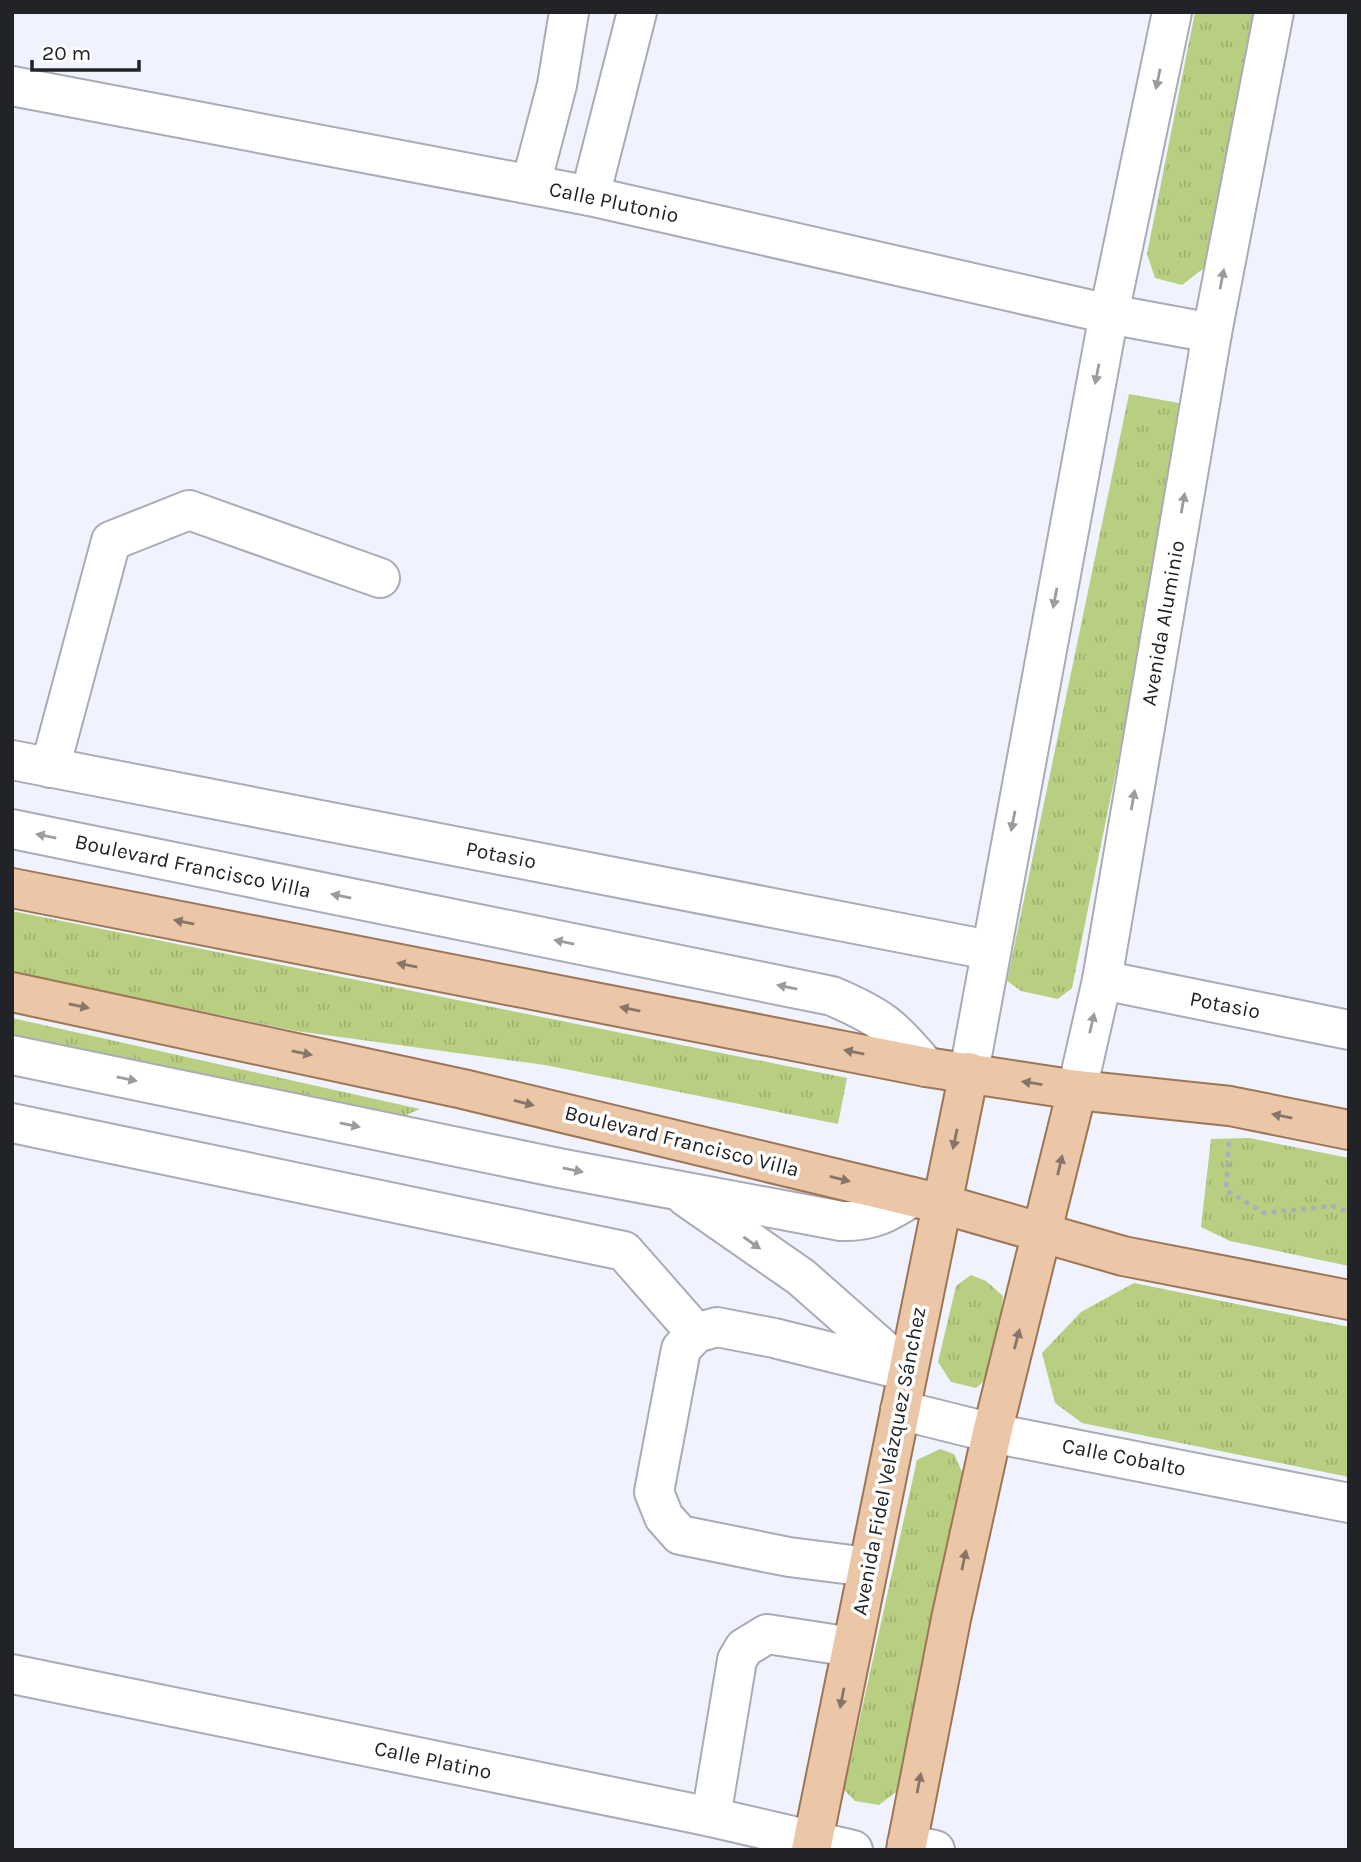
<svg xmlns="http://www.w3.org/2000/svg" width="1361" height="1862" viewBox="0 0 1361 1862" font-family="Karla,sans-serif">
	<defs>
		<pattern id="grass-tufts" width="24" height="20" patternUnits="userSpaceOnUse" patternTransform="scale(1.75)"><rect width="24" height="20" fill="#b8cf81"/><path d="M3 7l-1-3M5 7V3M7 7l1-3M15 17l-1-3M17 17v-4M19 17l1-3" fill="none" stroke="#9eb16f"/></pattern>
	</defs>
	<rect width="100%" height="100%" fill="#f0f2fe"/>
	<g fill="url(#grass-tufts)">
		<polygon points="1195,12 1254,12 1204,268 1182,285 1155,278 1147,254"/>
		<polygon points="1129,394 1190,405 1072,988 1058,999 1021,991 1007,981"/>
		<polygon points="12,911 847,1078 838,1124 545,1065 296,1031 12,972"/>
		<polygon points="12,1018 420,1109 397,1119 12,1035"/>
		<polygon points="1249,1138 1349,1158 1349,1266 1230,1241 1201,1227 1211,1139"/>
		<polygon points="971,1275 986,1281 1003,1296 994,1372 976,1388 951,1382 938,1362 956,1286"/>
		<polygon points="1134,1283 1349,1327 1349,1477 1082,1423 1055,1403 1042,1353 1081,1312"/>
		<polygon points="940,1449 954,1454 967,1483 900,1789 879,1805 855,1801 844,1790 917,1460"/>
	</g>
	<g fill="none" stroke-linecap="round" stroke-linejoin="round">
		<defs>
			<g id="minor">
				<polyline points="12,86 590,196 1109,314 1212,333"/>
				<polyline points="531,184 557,85 569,12"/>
				<polyline points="590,196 637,12"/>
				<polyline points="12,760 989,950"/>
				<polyline points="50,768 111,541 189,510 380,578"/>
				<path d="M12,829l820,167c49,21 60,30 94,71"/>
				<polyline points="1102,980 1349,1030"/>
				<path d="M12,1055l547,113 282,53c30,1 47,-8 71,-24"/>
				<polyline points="969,1072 1109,314 1172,12"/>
				<polyline points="1077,1090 1102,980 1212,333 1274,12"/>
				<polyline points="12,1123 624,1251 696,1333"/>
				<polyline points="686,1197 801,1277 903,1367"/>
				<polyline points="900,1410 992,1433 1349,1503"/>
				<polyline points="868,1567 789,1557 680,1535 664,1517 654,1492 681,1349 696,1333 717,1327 774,1338 907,1371"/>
				<polyline points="12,1674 711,1817 853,1850"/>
				<polyline points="711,1817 737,1660 744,1648 767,1634 852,1647"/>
				<polyline points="907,1844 935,1850"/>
			</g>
			<g id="major">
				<polyline points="12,888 926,1067 1077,1090 1230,1106 1349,1130"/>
				<polyline points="12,992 463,1089 942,1204 1123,1256 1349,1300"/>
				<polyline points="811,1850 969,1072"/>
				<polyline points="906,1850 951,1619 992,1433 1077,1090"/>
			</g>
		</defs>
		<use href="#minor" stroke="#a9abb6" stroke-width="42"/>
		<use href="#major" stroke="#9c7655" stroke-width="42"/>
		<polyline stroke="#adafb8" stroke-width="4.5" stroke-dasharray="5 5" stroke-linecap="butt" points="1229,1142 1226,1190 1264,1213 1332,1206 1349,1212"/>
		<use href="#minor" stroke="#fff" stroke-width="38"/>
		<use href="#major" stroke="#ebc7a8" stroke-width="38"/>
	</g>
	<defs><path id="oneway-solid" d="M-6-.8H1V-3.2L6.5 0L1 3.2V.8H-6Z" transform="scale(1.75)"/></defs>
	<g fill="#9c9c9e">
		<use href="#oneway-solid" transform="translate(1158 79) rotate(102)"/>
		<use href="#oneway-solid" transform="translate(1222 279) rotate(-79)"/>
		<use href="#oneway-solid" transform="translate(1097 374) rotate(101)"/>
		<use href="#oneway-solid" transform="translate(1183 503) rotate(-80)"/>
		<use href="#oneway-solid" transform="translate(1055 598) rotate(101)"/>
		<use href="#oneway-solid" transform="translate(1133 800) rotate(-80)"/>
		<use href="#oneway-solid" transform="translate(1013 821) rotate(101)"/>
		<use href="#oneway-solid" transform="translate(46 836) rotate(-168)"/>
		<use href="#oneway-solid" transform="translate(341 896) rotate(-168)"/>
		<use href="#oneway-solid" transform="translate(564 942) rotate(-168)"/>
		<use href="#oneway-solid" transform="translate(787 987) rotate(-168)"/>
		<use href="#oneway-solid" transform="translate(1092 1023) rotate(-77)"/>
		<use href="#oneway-solid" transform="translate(127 1079) rotate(12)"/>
		<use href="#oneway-solid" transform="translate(350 1125) rotate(12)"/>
		<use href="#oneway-solid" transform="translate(573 1170) rotate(11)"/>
		<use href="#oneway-solid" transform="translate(752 1243) rotate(35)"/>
	</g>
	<g fill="#867568">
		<use href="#oneway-solid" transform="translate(184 922) rotate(-169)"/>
		<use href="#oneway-solid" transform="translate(407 965) rotate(-169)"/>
		<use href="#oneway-solid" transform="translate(79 1006) rotate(12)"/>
		<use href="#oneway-solid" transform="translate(630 1009) rotate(-169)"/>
		<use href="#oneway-solid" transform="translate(854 1052) rotate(-169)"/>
		<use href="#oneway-solid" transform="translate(302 1053) rotate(12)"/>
		<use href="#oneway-solid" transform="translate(1032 1083) rotate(-171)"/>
		<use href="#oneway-solid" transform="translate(524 1103) rotate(14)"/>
		<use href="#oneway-solid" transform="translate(1282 1116) rotate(-169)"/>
		<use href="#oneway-solid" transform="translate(955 1139) rotate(102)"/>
		<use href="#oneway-solid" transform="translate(1060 1165) rotate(-77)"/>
		<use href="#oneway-solid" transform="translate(840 1179) rotate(14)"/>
		<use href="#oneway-solid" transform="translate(1017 1339) rotate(-75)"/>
		<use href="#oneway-solid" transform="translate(964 1560) rotate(-78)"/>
		<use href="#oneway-solid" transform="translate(842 1698) rotate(101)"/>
		<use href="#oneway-solid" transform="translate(919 1783) rotate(-79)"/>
	</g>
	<g text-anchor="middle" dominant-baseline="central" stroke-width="7" stroke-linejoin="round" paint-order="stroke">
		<g font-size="21" fill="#222327" stroke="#fff">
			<text transform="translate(614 202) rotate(12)">Calle Plutonio</text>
			<text transform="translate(1163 623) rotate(-80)">Avenida Aluminio</text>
			<text transform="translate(501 855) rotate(11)">Potasio</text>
			<text transform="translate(193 866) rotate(12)">Boulevard Francisco Villa</text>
			<text transform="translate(1225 1005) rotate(11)">Potasio</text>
			<text transform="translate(682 1141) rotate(14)">Boulevard Francisco Villa</text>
			<text transform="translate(1124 1457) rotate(11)">Calle Cobalto</text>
			<text transform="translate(889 1461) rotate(-79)">Avenida Fidel Velázquez Sánchez</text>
			<text transform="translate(433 1760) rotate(12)">Calle Platino</text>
		</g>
	</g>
	<rect width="1361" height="1862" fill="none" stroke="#222327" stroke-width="28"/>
	<path d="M32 60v10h107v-10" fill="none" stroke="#222327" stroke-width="3.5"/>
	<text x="42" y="60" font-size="21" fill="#222327" stroke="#ffffff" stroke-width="5" paint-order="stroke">20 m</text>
</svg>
